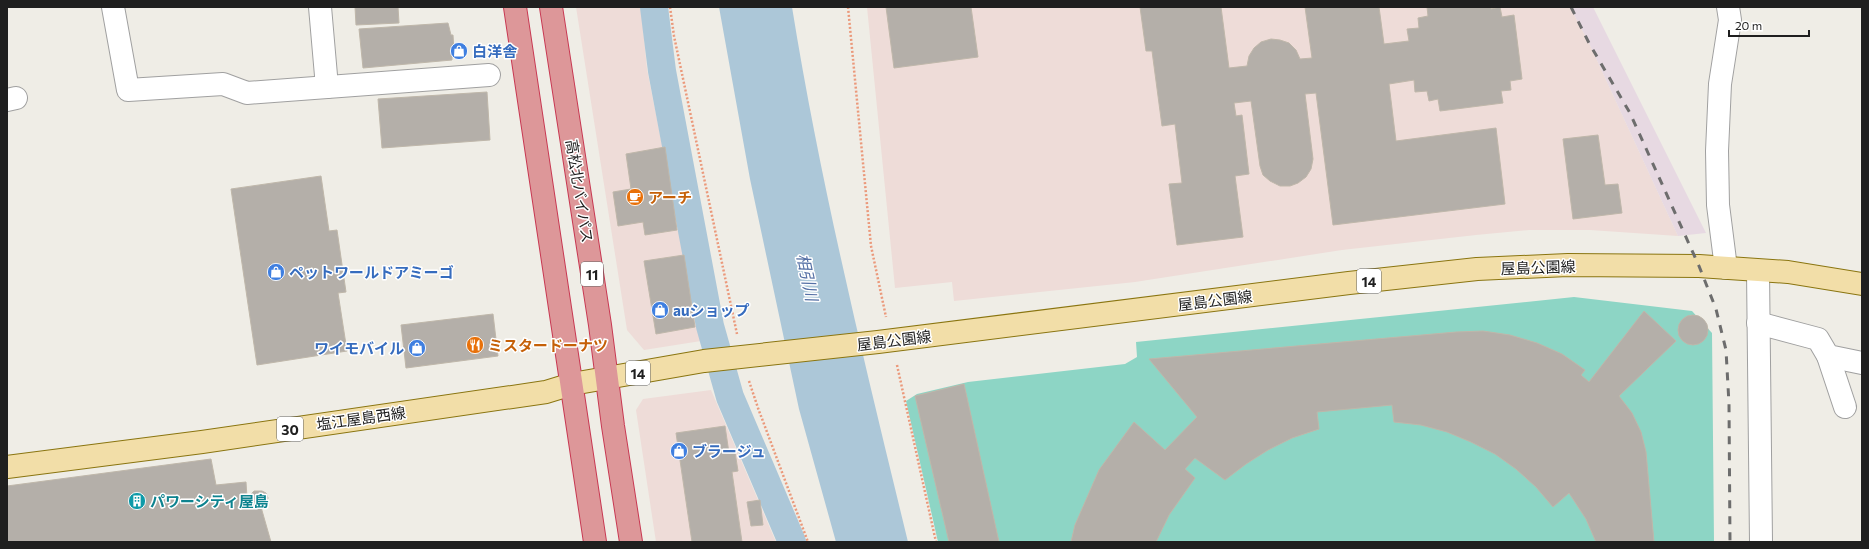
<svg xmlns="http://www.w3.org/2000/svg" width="1869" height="549" viewBox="0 0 1869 549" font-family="Commissioner,'Noto Sans JP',sans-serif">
	<rect width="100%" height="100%" fill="#efede6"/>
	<g fill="#eedcd8">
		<polygon points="576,7 641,7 647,69 701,341 644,350 627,330"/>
		<polygon points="867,7 1570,7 1589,43 1678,236 1590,230 1529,230 1476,235 1342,250 1135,282 954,301 952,282 895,288"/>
		<polygon points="711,390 776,542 656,542 636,410 643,399"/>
	</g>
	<polygon fill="#e7d9e2" points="1570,7 1593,7 1706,233 1678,236 1589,43"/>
	<polygon fill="#8dd5c5" points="1574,297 1692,311 1712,333 1714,542 938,542 906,401 917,394 968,382 1125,364 1137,357 1136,342"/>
	<path fill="#acc7d8" d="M719,7h73c29,180 73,358 116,535h-72l-37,-133 -49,-230z"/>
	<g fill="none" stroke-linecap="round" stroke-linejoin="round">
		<polyline stroke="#acc7d8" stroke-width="28" points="654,7 662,71 710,326 730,397 792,542"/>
	</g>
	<g fill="#b4afa9" stroke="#bfb7aa">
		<polygon points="355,7 398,7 399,23 356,25"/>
		<polygon points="886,7 971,7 978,57 894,68"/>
		<polygon points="1140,7 1221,7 1229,68 1247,66 1249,56 1254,48 1261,42 1271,39 1280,40 1289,43 1296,50 1300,59 1312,58 1305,7 1379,7 1384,44 1409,41 1407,29 1419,28 1418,18 1428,16 1427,7 1491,7 1491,9 1500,7 1502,17 1514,15 1522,79 1510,81 1511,90 1501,91 1503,103 1440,111 1438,99 1429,101 1427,91 1415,92 1414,80 1389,84 1396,141 1496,128 1505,204 1333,225 1316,93 1305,94 1313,159 1311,169 1306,177 1298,183 1290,186 1280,186 1270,181 1263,175 1260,166 1251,101 1234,103 1236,116 1242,115 1249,174 1235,176 1243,237 1177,245 1169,184 1182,183 1175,124 1162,126 1152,51 1146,51"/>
		<polygon points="448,23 451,35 453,35 454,50 452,50 452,60 363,68 359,29"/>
		<polygon points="487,92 490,140 382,148 378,99"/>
		<polygon points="1598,135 1605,185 1618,184 1622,213 1573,219 1563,139"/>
		<polygon points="665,147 677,230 645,235 643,222 618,226 613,192 631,189 626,154"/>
		<polygon points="321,176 329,231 337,230 346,292 338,293 347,351 257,365 231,189"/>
		<polygon points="684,255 695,327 656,334 644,261"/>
		<polygon points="1644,311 1676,341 1619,396 1632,413 1641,432 1646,452 1654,542 1596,542 1586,519 1569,493 1553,507 1536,487 1516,469 1495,454 1471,442 1447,432 1421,425 1394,422 1392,405 1317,412 1319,429 1292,438 1268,450 1246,464 1225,480 1195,458 1185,469 1195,478 1169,515 1156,542 1071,542 1075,525 1099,470 1134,422 1165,450 1197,417 1149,359 1456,332 1483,331 1510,335 1537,343 1562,354 1585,370 1581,375 1589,382"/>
		<polygon points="493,314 498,356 406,368 401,325"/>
		<circle cx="1693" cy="330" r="15"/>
		<polygon points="964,384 999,542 949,542 915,396"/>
		<polygon points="725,426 729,453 735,452 738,471 732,472 742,542 692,542 676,433"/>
		<polygon points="211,459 216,485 246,482 247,498 254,491 262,491 266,493 268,498 266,504 261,507 271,542 7,542 7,486"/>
		<polygon points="760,500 763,525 751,526 747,502"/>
	</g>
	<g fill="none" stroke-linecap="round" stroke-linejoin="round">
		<defs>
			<g id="street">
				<polyline points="113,7 128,90 223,84 247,93 489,75"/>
				<polyline points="320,7 327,87"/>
				<polyline points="7,100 16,98"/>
				<polyline points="1726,268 1718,205 1717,151 1720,84 1730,20 1728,7"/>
				<polyline points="1758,271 1761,542"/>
				<polyline points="1758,323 1818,339 1828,356 1862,363"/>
				<polyline points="1828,356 1845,407"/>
			</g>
			<polyline id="primary" points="7,467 202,442 546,392 572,384 704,361 878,342 1349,283 1477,269 1568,265 1699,266 1788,272 1862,284"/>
			<g id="highway">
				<polyline points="515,7 595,542"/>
				<polyline points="551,7 600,325 613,426 631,542"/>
			</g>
		</defs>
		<use href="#street" stroke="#a0a0a0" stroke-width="24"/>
		<use href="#primary" stroke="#8a7510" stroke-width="24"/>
		<use href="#highway" stroke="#c83852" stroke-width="24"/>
		<g stroke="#eb997b" stroke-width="2.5" stroke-dasharray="2 2" stroke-linecap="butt">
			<polyline points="670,7 674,36 737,334"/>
			<polyline points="848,7 871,246 886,317"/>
			<polyline points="897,365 936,542"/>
			<polyline points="749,381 758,408 808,542"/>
		</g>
		<use href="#street" stroke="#fff" stroke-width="22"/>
		<use href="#primary" stroke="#f2dea8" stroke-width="22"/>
		<use href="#highway" stroke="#dd9799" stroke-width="22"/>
		<polyline stroke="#6d6d6d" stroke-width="3" stroke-dasharray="8 8" stroke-linecap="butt" points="1571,7 1589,43 1630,113 1699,266 1716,309 1726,350 1729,404 1730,542"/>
	</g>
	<defs>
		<symbol id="shop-disc" viewBox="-11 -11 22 22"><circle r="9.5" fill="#3f7fe0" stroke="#fff"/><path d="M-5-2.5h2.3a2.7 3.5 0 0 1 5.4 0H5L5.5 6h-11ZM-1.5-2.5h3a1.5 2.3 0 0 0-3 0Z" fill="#fff"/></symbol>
		<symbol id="cafe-disc" viewBox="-11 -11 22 22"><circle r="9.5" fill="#e8710a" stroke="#fff"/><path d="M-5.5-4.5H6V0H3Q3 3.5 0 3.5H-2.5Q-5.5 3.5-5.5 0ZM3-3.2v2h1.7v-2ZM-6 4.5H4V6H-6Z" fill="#fff"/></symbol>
		<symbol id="restaurant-disc" viewBox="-11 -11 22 22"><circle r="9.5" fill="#e8710a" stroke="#fff"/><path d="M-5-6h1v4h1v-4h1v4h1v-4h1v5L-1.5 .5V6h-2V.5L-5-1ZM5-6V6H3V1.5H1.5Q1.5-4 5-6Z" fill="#fff"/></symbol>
		<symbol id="building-disc" viewBox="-11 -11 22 22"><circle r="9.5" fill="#0f9aa8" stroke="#fff"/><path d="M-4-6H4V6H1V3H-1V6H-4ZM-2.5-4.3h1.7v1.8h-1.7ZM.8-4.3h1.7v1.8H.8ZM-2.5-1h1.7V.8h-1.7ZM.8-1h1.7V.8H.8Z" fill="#fff"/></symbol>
	</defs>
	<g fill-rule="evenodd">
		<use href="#shop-disc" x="449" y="41" width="20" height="20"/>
		<use href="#cafe-disc" x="625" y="187" width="20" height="20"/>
		<use href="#shop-disc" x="266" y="262" width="20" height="20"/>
		<use href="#shop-disc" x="650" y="300" width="20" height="20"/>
		<use href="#restaurant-disc" x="465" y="335" width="20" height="20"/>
		<use href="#shop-disc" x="407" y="338" width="20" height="20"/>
		<use href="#shop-disc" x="669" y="441" width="20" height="20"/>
		<use href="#building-disc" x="127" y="491" width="20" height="20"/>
	</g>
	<g text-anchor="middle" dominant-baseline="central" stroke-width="3" stroke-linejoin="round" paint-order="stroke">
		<g fill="#fff" stroke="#626262" stroke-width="1">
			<rect x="581" y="262" width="22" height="24" rx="3"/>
			<rect x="1357" y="269" width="24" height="24" rx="3"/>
			<rect x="626" y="361" width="24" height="24" rx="3"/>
			<rect x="277" y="417" width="26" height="24" rx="3"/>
		</g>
		<g font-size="14" font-weight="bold" fill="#1f1f1f">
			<text x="592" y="274">11</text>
			<text x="1369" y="281">14</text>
			<text x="638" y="373">14</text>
			<text x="290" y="429">30</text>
		</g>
		<g font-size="15" font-weight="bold" fill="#366cbe" stroke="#fff" text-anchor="start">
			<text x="472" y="51">白洋舎</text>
			<text x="289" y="272">ペットワールドアミーゴ</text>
			<text x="673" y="310">auショップ</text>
			<text x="404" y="348" text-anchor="end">ワイモバイル</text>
			<text x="692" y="451">ブラージュ</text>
		</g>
		<g font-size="15" fill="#1f1f1f" stroke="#fff">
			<text transform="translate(580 191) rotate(81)">高松北バイパス</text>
			<text transform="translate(1538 267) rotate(-2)">屋島公園線</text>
			<text transform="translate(1215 300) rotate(-7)">屋島公園線</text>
			<text transform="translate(894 340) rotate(-7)">屋島公園線</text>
			<text transform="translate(361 418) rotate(-8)">塩江屋島西線</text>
		</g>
		<g font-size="15" font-weight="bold" fill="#c56008" stroke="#fff" text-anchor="start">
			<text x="648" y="197">アーチ</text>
			<text x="488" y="345">ミスタードーナツ</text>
		</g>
		<g font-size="15" font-weight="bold" fill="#0d838f" stroke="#fff" text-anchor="start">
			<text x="150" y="501">パワーシティ屋島</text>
		</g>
		<g font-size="16" font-style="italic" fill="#5570a5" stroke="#fff">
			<text transform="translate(808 277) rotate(78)">相引川</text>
		</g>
	</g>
	<rect width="1869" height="549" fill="none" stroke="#1f1f1f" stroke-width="16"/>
	<path d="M1729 30v6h80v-6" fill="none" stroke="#1f1f1f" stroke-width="2"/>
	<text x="1735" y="30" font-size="12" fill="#1f1f1f" stroke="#ffffff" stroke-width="3" paint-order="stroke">20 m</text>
</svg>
